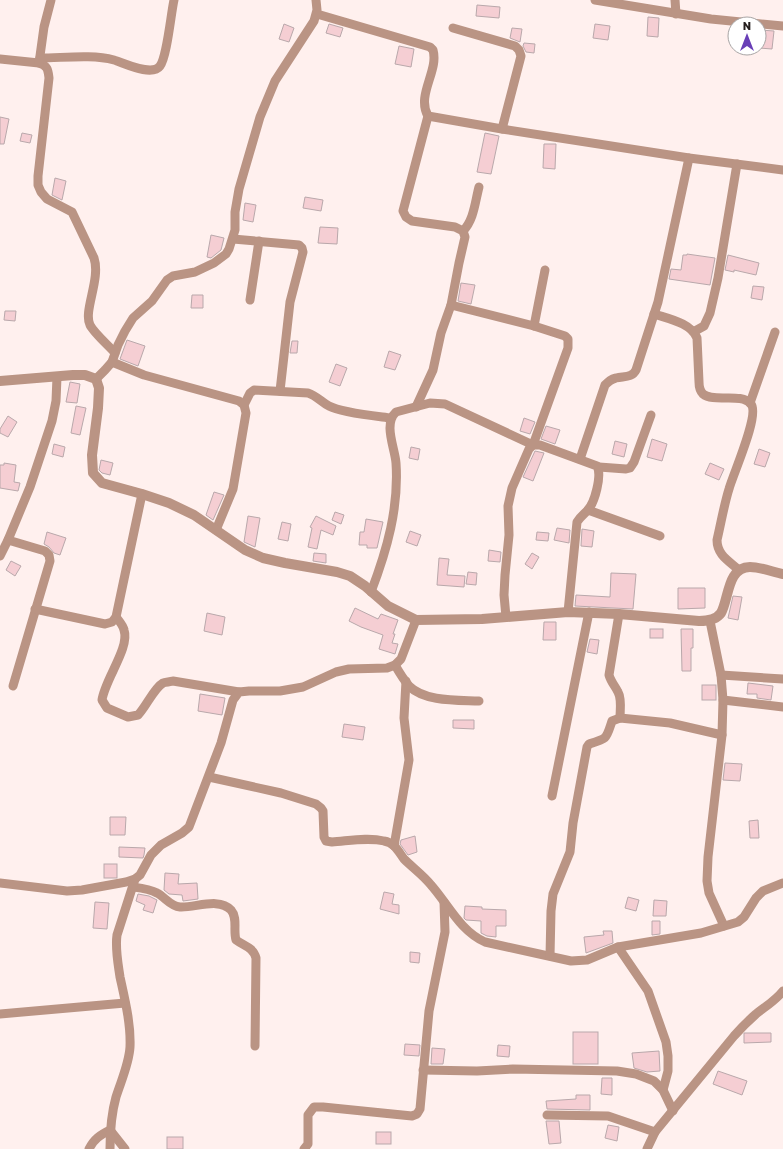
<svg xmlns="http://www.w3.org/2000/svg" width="783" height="1149" viewBox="0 0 783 1149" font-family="'Golos Text',sans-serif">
	<rect width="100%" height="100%" fill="#fff0ee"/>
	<g fill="#f5ced3" stroke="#b9a8ab">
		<polygon points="477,5 500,7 499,18 476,16"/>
		<polygon points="648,17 659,18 658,37 647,36"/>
		<polygon points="284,24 294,28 289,42 279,39"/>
		<polygon points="329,24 343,28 340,37 326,33"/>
		<polygon points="595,24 610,26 608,40 593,38"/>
		<polygon points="512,28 522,29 520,42 510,38"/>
		<polygon points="760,30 774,31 772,49 759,48"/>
		<polygon points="524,43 535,44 534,53 526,52 523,46"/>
		<polygon points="399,46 414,49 411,67 395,64"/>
		<polygon points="0,117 9,119 4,144 0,144"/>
		<polygon points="22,133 32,135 30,143 20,141"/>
		<polygon points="485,133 499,136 491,174 477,172"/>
		<polygon points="544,144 556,144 555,169 543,168"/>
		<polygon points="55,178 66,181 62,200 52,195"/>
		<polygon points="305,197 323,200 321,211 303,208"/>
		<polygon points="245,203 256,205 253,222 243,220"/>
		<polygon points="320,227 338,228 337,244 318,243"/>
		<polygon points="211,235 224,238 221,250 211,258 207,257"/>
		<polygon points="687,254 715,258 710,285 669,279 671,269 681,270 683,255 687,255"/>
		<polygon points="728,255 759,263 756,275 734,270 734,272 725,270"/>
		<polygon points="461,283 475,285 471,304 458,301"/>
		<polygon points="753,286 764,287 762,300 751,298"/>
		<polygon points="192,295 203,295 203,308 191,308"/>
		<polygon points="5,311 16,311 15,321 4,320"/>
		<polygon points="127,340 145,346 138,366 120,359"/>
		<polygon points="292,341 298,341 297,353 290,353"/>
		<polygon points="389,351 401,355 395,370 384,367"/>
		<polygon points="336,364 347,368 340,386 329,382"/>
		<polygon points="70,382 80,384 77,403 66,402"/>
		<polygon points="76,406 86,408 80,435 71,433"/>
		<polygon points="8,416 17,422 8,437 0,433 0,429"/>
		<polygon points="524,418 535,422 530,434 520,431"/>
		<polygon points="546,426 560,430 555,444 541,439"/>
		<polygon points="652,439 667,444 662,461 647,457"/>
		<polygon points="615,441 627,444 624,457 612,454"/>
		<polygon points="54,444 65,447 63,457 52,454"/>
		<polygon points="411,447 420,449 418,460 409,458"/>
		<polygon points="759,449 770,453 765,467 754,464"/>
		<polygon points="535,451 544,453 533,481 523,477"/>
		<polygon points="101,460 113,463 110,475 102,473 99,470"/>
		<polygon points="4,463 16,465 14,482 20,483 18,491 0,488 0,465 4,465"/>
		<polygon points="710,463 724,469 719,480 705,474"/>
		<polygon points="214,492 224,495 213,520 206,515"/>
		<polygon points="335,512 344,515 341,524 332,520"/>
		<polygon points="248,516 260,518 255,547 244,542"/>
		<polygon points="316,516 336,526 333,535 321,530 317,549 308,547 312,528 310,527"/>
		<polygon points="366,519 383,522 377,548 367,548 367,545 359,545 360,532 364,532"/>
		<polygon points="282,522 291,524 288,541 278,539"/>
		<polygon points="557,528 570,530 569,543 554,540"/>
		<polygon points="582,529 594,531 592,547 581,546"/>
		<polygon points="410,531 421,535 417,546 406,542"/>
		<polygon points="47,532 66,538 60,555 54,553 49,547 44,544"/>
		<polygon points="537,532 549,533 548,541 536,540"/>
		<polygon points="489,550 501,552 500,562 488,561"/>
		<polygon points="314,553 326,554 326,563 313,561"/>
		<polygon points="532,553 539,557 532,569 525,564"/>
		<polygon points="439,558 449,559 447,575 465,576 464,587 437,585"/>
		<polygon points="11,561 21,566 15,576 6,570"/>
		<polygon points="468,572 477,573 476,585 466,584"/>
		<polygon points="611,573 636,574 633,609 575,606 576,595 610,597"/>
		<polygon points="678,588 705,588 705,608 678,609"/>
		<polygon points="733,596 742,597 738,620 728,618"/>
		<polygon points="355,608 378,619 381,614 398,620 393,634 395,634 392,643 398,644 395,654 379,649 383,635 361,627 349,621"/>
		<polygon points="207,613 225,617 222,635 204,631"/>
		<polygon points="544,622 556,622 556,640 543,640"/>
		<rect x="650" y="629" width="13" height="9"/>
		<polygon points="681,629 693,629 693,648 691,648 691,671 682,671"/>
		<polygon points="590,639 599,640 597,654 587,652"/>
		<polygon points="748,683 773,686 771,700 757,698 757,694 747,694"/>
		<rect x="702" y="685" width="14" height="15"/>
		<polygon points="200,694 225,698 222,715 198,711"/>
		<polygon points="453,720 474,720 474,729 453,728"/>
		<polygon points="344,724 365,727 363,740 342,737"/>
		<polygon points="725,763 742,764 740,781 723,780"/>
		<polygon points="110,817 126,817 125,835 110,835"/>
		<polygon points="758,820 759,838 750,838 749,821"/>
		<polygon points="415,836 417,852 408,855 400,844 401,840"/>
		<polygon points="119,847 145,848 144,855 143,858 119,857"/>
		<rect x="104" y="864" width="13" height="14"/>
		<polygon points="165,873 179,874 178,884 197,883 198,899 183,901 182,895 169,894 164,890"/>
		<polygon points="384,892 394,894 392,904 399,905 399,914 380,909"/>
		<polygon points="138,894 149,896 157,900 153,913 143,910 145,905 136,901"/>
		<polygon points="628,897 639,900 636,911 625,908"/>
		<polygon points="654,900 667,901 666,916 653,916"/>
		<polygon points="95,902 109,903 107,929 93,928"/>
		<polygon points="465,906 482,907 482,909 506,910 506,926 496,926 496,937 487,936 481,933 481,921 466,920 464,918"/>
		<polygon points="652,921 660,921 660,934 652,935"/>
		<polygon points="603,931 612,931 613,943 586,953 584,937 604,935"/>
		<polygon points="410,952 420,953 419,963 410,962"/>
		<rect x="573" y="1032" width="25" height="32"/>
		<polygon points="744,1033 771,1033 771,1042 744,1043"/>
		<polygon points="405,1044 420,1045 419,1056 404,1055"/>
		<polygon points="498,1045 510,1046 509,1057 497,1056"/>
		<polygon points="432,1048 445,1049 443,1064 431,1064"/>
		<polygon points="659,1051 660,1071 647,1072 634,1068 632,1053"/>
		<polygon points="718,1071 747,1081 742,1095 713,1084"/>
		<polygon points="602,1078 612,1078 612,1095 601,1094"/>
		<polygon points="576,1095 590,1095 590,1110 547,1109 546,1101 576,1099"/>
		<polygon points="546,1121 559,1121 561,1143 549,1144"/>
		<polygon points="608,1125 619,1127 617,1141 605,1138"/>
		<rect x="376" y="1132" width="15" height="12"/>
		<rect x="167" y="1137" width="16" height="12"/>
	</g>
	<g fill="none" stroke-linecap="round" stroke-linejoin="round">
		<g stroke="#ba9484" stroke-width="9">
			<polyline points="595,0 711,19 783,26"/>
			<polyline points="675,0 676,14"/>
			<path d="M317,14l113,33 3,3c6,21 -17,45 -5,66l74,13 187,29 94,12"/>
			<polyline points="453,28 515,46 519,50 521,56 502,129"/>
			<path d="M40,58c23,0 52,-4 74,2 10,3 38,17 46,6 7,-9 11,-53 14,-66"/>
			<path d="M0,59l39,4c9,3 9,7 10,15l-11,98v9l3,7 6,7 25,13 22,46c7,21 -11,53 -4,67 4,8 19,21 25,28"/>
			<polyline points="39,63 44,27 51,0"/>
			<path d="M463,231c11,-11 12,-29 16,-44"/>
			<polyline points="233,239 299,245 302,248 303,252 290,302 280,391"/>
			<polyline points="250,300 259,241"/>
			<path d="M654,314c15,5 37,9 43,24l2,44c0,4 1,9 4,12 11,9 38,-2 48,10 9,11 -18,70 -22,85 -5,16 -8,34 -12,51 0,15 12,21 22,30"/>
			<polyline points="534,326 545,270"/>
			<polyline points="695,331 704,326 710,313 718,278 737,164"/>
			<polyline points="112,362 144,375 239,401 244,405 246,413 233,489 216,530"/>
			<polyline points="96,379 105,370 112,362 118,345 125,331 133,318 152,301 167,280 173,276 195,272 214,263 226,254 229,249 235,230 235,212 239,189 260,117 275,81 314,21 317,10 316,0"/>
			<polyline points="750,403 775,332"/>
			<path d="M244,405l6,-12 4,-3 54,3c9,3 13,9 21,13 13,7 47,10 62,12"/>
			<polyline points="416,407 433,370 441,333 451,305 459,263 465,237 463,231 455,227 412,221 406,217 403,211 428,116"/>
			<path d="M580,459l25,-74c4,-4 6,-6 11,-7 8,-2 16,0 20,-8l22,-68 31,-144"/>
			<polyline points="599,467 626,469 630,468 634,462 651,415"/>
			<polyline points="588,510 660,536"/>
			<polyline points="8,540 45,551 49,555 50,561 13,686"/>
			<polyline points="0,556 8,540 30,487 52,421 56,401 57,377"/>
			<path d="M371,592c16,-42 28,-84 25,-129 -1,-15 -13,-39 0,-51l34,-9 15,1 88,41 35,-97v-9l-3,-3 -31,-10 -83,-21"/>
			<polyline points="35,609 105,624 112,622 116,617 142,494"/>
			<path d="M619,614l-10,61c2,7 6,11 9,17 4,7 2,18 2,26"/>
			<path d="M116,617c3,4 7,8 8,13 6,18 -19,49 -22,70l5,8 21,9 10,-2c8,-8 16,-27 25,-32 2,-1 7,-1 10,-2l66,11"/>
			<path d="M506,617l-2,-22 1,-20 4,-40 -1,-29 4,-18 17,-39 4,-4h7l57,21c5,9 -2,37 -10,45 -4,4 -7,6 -10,11l-9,90"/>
			<polyline points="710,621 721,675 723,700 722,735 708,857 707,881 709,893 724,926"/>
			<path d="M395,665c4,7 9,15 14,21 16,16 49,14 70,15"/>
			<polyline points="721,675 783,679"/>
			<polyline points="723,700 783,707"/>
			<path d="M209,777l72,16 35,11 5,4 2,3 1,26 2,4 6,1c16,-1 36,-5 52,-1 11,2 14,10 20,18 9,9 19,16 27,26 17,19 29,46 54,57l86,19 16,-1 31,-13 83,-14 37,-11 6,-5 12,-19 7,-7 20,-8"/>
			<polyline points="552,796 589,612"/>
			<polyline points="394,846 409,760 404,718 406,681"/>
			<polyline points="0,883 67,891 82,890 126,882 135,879 140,875 151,855 161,845 182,833 189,827 221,743 233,700 239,692 249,691 280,691 303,687 336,672 349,669 387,668 395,665 401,659 416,620"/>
			<path d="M133,887c8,1 17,2 24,6 8,4 13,13 23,14 15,1 39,-10 51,3 7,8 2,20 5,30 8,6 17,7 20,18l-1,88"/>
			<polyline points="618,947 648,991 666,1042 668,1056 668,1071 663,1090"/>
			<path d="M550,956l1,-45 2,-17 17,-42 3,-29 14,-76 2,-3c19,-6 17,-5 23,-23l8,-3 50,5 52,12"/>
			<polyline points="0,1014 125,1003"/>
			<polyline points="423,1070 477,1071 513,1069 617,1071 636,1074 654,1081 663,1090 673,1111"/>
			<polyline points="547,1115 608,1116 655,1132"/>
			<path d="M89,1149c5,-10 11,-14 21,-19l15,19"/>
			<path d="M110,1149c0,-18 1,-34 6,-52 5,-16 13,-33 14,-50 1,-23 -5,-47 -10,-70 -2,-14 -5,-28 -3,-42l18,-56"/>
			<polyline points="304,1149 308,1144 308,1115 314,1107 323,1107 412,1116 417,1114 420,1109 429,1011 445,932 444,902"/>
			<path d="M647,1149l8,-17 79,-96c7,-8 14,-15 22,-22 10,-8 19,-13 27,-23"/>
		</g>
		<path stroke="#ba9484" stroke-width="10" d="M0,381l73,-6h12l11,4 3,9 -1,20 -6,47 1,18 9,10 40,11 27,9 25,12 51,35 18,8 22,5 52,9 13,4 15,10 23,20 28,14 66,-1 86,-7 51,2 80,7c7,0 17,-1 22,-8 8,-14 6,-46 29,-46 10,0 23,5 33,7"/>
	</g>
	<g transform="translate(747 36)"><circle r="19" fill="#ffffff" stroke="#a8a5a5"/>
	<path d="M0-3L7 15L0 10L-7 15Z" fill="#693fb7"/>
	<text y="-6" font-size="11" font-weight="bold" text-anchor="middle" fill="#251f1e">N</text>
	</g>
</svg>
